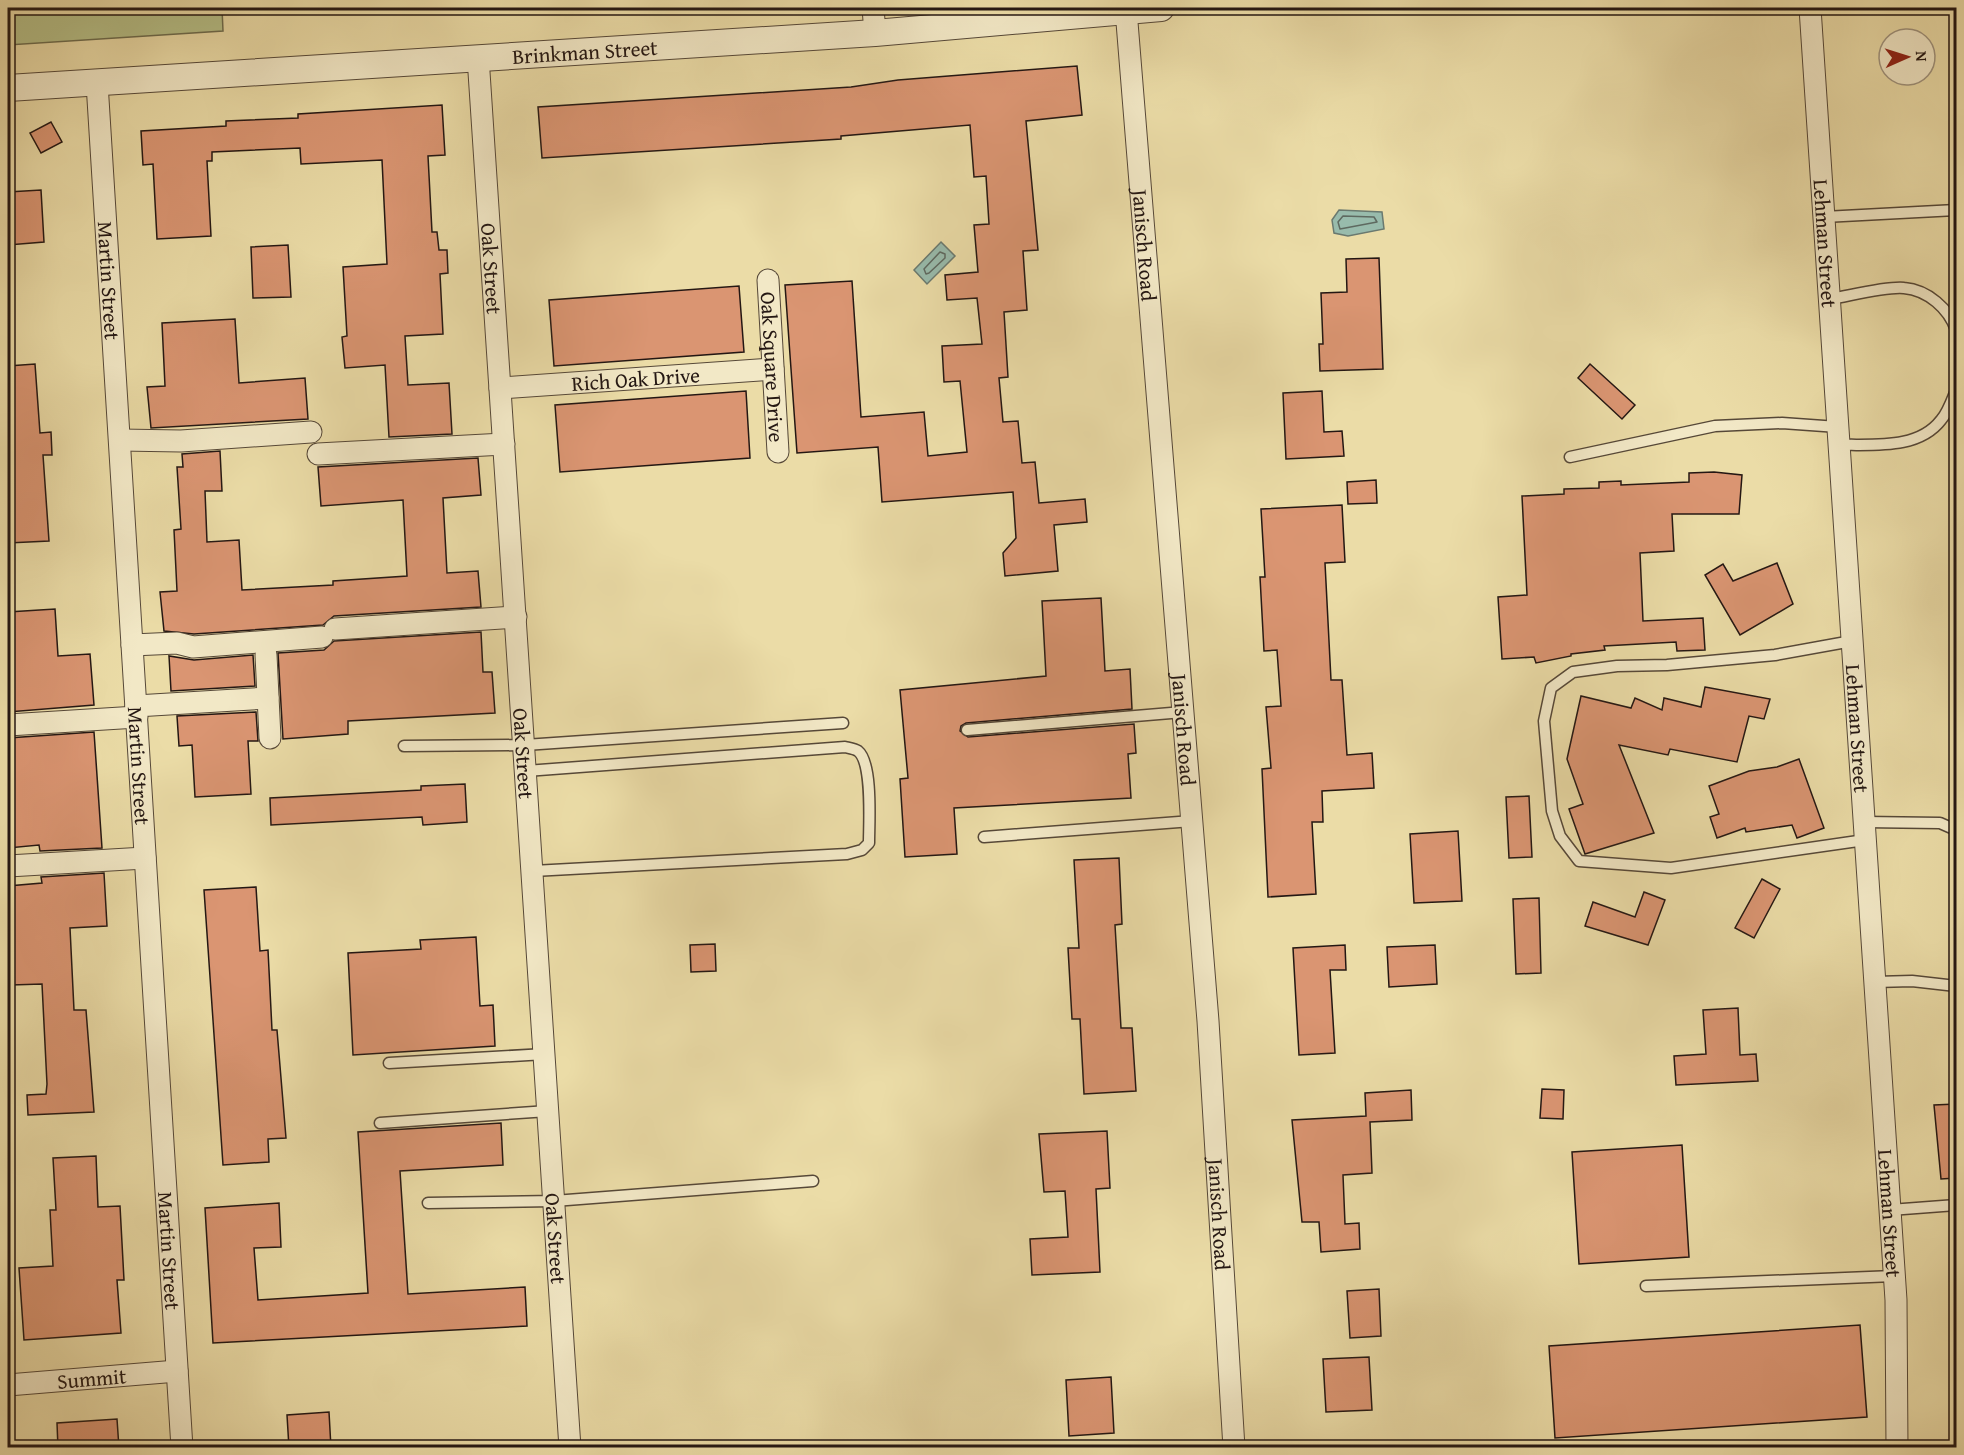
<svg xmlns="http://www.w3.org/2000/svg" width="1964" height="1455" viewBox="0 0 1964 1455" font-family="'Gentium Book Plus',serif">
	<rect width="100%" height="100%" fill="#ebdca7"/>
	<filter id="stains"><feTurbulence type="fractalNoise" baseFrequency=".00333" numOctaves="4"/><feColorMatrix values="0 0 0 0 .2 0 0 0 0 .09 0 0 0 0 .02 0 0 0 .5 -.17"/></filter>
	<radialGradient id="worn" r=".72"><stop offset=".6" stop-color="#630" stop-opacity="0"/><stop offset="1" stop-color="#630" stop-opacity=".3"/></radialGradient>
	<polygon fill="#b6c088" stroke="#6d6c4e" stroke-width="1.5" points="8,8 222,8 223,31 8,45"/>
	<g fill="#98bbac" stroke="#6a796f" stroke-width="1.5">
		<polygon points="1339,210 1382,212 1384,229 1348,236 1334,233 1332,220"/>
		<polygon points="941,242 955,256 927,284 914,270"/>
	</g>
	<g fill="none" stroke-linecap="round" stroke-linejoin="round">
		<g stroke="#5e6960" stroke-width="1.5">
			<polygon points="1343,216 1374,217 1377,222 1340,229 1338,222"/>
			<polygon points="940,252 945,254 945,258 929,273 926,274 924,269"/>
		</g>
	</g>
	<g fill="#da9572" stroke="#241713" stroke-width="1.5">
		<polygon points="1077,66 1082,115 1026,121 1038,250 1023,251 1027,310 1004,312 1008,377 999,378 1003,422 1018,421 1022,463 1035,462 1039,503 1085,499 1087,522 1054,525 1058,571 1005,576 1003,553 1016,538 1013,492 882,502 878,447 797,453 785,285 852,281 861,417 924,412 928,456 967,452 960,381 944,382 942,346 982,344 977,298 947,300 945,275 978,272 974,225 989,224 986,176 974,177 970,125 841,136 841,139 542,158 538,107 851,87 898,80"/>
		<polygon points="442,105 445,155 428,156 432,232 437,232 439,250 447,250 448,273 440,274 443,334 405,336 408,385 449,383 452,434 389,437 385,365 345,368 342,337 347,336 343,267 387,264 382,160 301,164 300,148 212,152 212,161 207,161 211,236 157,239 153,164 143,165 141,131 226,126 226,121 298,118 298,114"/>
		<polygon points="51,122 62,142 41,153 30,133"/>
		<polygon points="41,190 44,242 8,245 8,192"/>
		<polygon points="288,245 291,297 253,298 251,247"/>
		<polygon points="1379,258 1383,369 1320,371 1319,344 1323,344 1321,293 1347,292 1346,259"/>
		<polygon points="739,286 744,352 554,366 549,300"/>
		<polygon points="235,319 239,383 305,378 308,419 151,428 147,387 165,386 162,323"/>
		<polygon points="35,364 40,433 51,432 52,455 43,455 49,541 8,543 8,366"/>
		<polygon points="1590,364 1635,405 1622,419 1578,378"/>
		<polygon points="746,391 750,458 560,472 555,405"/>
		<polygon points="1322,391 1324,432 1342,431 1344,456 1286,459 1283,393"/>
		<polygon points="220,451 222,491 205,491 207,542 239,540 242,590 333,585 333,581 407,576 403,500 321,506 318,467 478,458 481,495 443,498 447,573 478,571 481,607 334,616 323,625 194,634 164,631 160,592 177,591 174,530 181,529 177,467 183,467 182,454"/>
		<polygon points="1714,472 1742,475 1739,514 1672,514 1674,551 1640,553 1643,621 1703,618 1705,650 1677,651 1676,642 1604,646 1605,650 1571,654 1571,656 1536,663 1534,657 1502,659 1498,597 1527,595 1522,496 1564,494 1564,489 1599,488 1599,482 1621,481 1621,485 1689,482 1689,473"/>
		<polygon points="1376,480 1377,503 1348,504 1347,482"/>
		<polygon points="1342,505 1345,562 1325,563 1331,680 1342,680 1347,755 1372,753 1374,788 1322,791 1323,822 1312,822 1316,894 1268,897 1262,769 1271,768 1266,707 1281,706 1277,650 1264,651 1260,577 1265,577 1261,509"/>
		<polygon points="1777,563 1793,604 1740,635 1705,575 1723,564 1733,581"/>
		<polygon points="1101,598 1105,671 1130,669 1132,709 966,723 961,726 960,731 968,737 1134,724 1136,753 1128,754 1131,798 954,808 957,854 905,857 900,779 908,778 900,690 1046,676 1042,601"/>
		<polygon points="55,609 58,656 90,654 94,705 8,712 8,612"/>
		<polygon points="481,632 483,672 492,672 495,713 348,721 348,734 283,739 278,653 324,650 334,641"/>
		<polygon points="253,655 255,686 171,691 169,656 194,660"/>
		<polygon points="1705,687 1770,699 1764,719 1749,716 1737,762 1670,749 1668,755 1619,745 1654,833 1585,854 1569,809 1583,804 1567,759 1581,696 1631,708 1635,698 1662,710 1664,698 1701,707"/>
		<polygon points="256,712 258,741 248,741 251,794 195,797 192,745 179,746 177,716"/>
		<polygon points="94,732 102,848 40,851 39,845 8,848 8,738"/>
		<polygon points="1799,759 1824,828 1797,838 1792,825 1746,832 1745,828 1717,838 1710,817 1719,814 1709,786 1749,771 1777,767"/>
		<polygon points="465,784 467,822 423,825 422,817 271,825 270,798 421,790 421,786"/>
		<polygon points="1529,796 1532,857 1509,858 1506,797"/>
		<polygon points="1458,831 1462,901 1414,903 1410,834"/>
		<polygon points="1119,858 1122,924 1115,925 1121,1028 1132,1028 1136,1091 1084,1094 1080,1019 1072,1019 1068,948 1079,948 1074,860"/>
		<polygon points="104,873 107,926 70,928 74,1010 86,1010 94,1112 28,1115 27,1095 46,1094 47,1084 42,984 11,985 9,954 12,954 8,886 42,883 41,877"/>
		<polygon points="1762,879 1780,889 1754,938 1735,928"/>
		<polygon points="256,887 260,951 268,950 272,1030 277,1030 286,1138 268,1139 269,1162 223,1165 204,890"/>
		<polygon points="1644,892 1665,900 1648,945 1585,926 1593,902 1635,917"/>
		<polygon points="1539,898 1541,973 1516,974 1513,899"/>
		<polygon points="476,937 480,1006 493,1005 495,1046 353,1055 348,953 421,949 420,940"/>
		<polygon points="715,944 716,971 691,972 690,945"/>
		<polygon points="1345,945 1346,970 1330,970 1335,1053 1299,1055 1293,948"/>
		<polygon points="1435,945 1437,984 1389,987 1387,947"/>
		<polygon points="1738,1008 1740,1055 1756,1054 1758,1081 1676,1085 1674,1056 1706,1054 1703,1010"/>
		<polygon points="1542,1089 1564,1090 1563,1119 1540,1118"/>
		<polygon points="1411,1090 1412,1120 1370,1122 1372,1173 1343,1175 1345,1224 1359,1223 1360,1249 1321,1252 1319,1222 1302,1222 1292,1120 1366,1116 1365,1093"/>
		<polygon points="1956,1104 1956,1178 1941,1179 1934,1105"/>
		<polygon points="501,1123 503,1165 400,1171 408,1294 525,1287 527,1326 213,1343 205,1208 279,1203 281,1247 254,1248 258,1300 368,1293 358,1132"/>
		<polygon points="1107,1131 1110,1188 1096,1189 1100,1272 1032,1275 1030,1239 1068,1237 1065,1191 1044,1192 1039,1134"/>
		<polygon points="1682,1145 1689,1257 1579,1264 1572,1152"/>
		<polygon points="96,1156 98,1207 120,1206 124,1280 117,1280 121,1333 24,1340 19,1268 53,1266 50,1210 56,1210 53,1158"/>
		<polygon points="1379,1289 1381,1336 1350,1338 1347,1291"/>
		<polygon points="1860,1325 1867,1417 1555,1438 1549,1346"/>
		<polygon points="1369,1357 1372,1410 1326,1412 1323,1359"/>
		<polygon points="1111,1377 1114,1433 1069,1436 1066,1380"/>
		<polygon points="329,1412 331,1448 289,1448 287,1415"/>
		<polygon points="117,1419 119,1448 58,1448 57,1423"/>
	</g>
	<g fill="none" stroke-linecap="round" stroke-linejoin="round">
		<defs>
			<g id="service">
				<polyline points="1824,217 1956,210"/>
				<path d="M1830,299c19,-3 57,-13 74,-11 24,2 45,21 52,42"/>
				<path d="M1839,445c34,-1 79,5 102,-25 7,-8 11,-20 15,-30"/>
				<polyline points="1570,457 1715,426 1782,423 1838,427"/>
				<polyline points="1852,641 1775,655 1667,665 1617,666 1573,672 1551,688 1544,721 1552,811 1560,836 1579,861 1671,868 1865,840"/>
				<polyline points="967,730 1183,712"/>
				<polyline points="404,746 525,745 843,723"/>
				<path d="M526,771l319,-24c4,1 10,2 13,4 15,12 11,73 11,92l-7,7 -15,4 -314,17"/>
				<polyline points="1864,822 1940,823 1956,830"/>
				<polyline points="984,837 1192,821"/>
				<polyline points="1875,982 1912,981 1956,986"/>
				<polyline points="389,1063 545,1054"/>
				<polyline points="380,1123 548,1111"/>
				<polyline points="428,1203 554,1201 813,1181"/>
				<polyline points="1890,1210 1956,1205"/>
				<polyline points="1646,1286 1894,1276"/>
			</g>
			<g id="minor">
				<polyline points="873,8 875,33"/>
				<path id="s1" d="M1810,8l86,1292 1,148"/>
				<path id="s2" d="M1126,10l82,1011 26,427"/>
				<path id="s3" d="M478,57l92,1391"/>
				<path id="s4" d="M97,83l85,1365"/>
				<path id="s5" d="M768,280l10,172"/>
				<path id="s6" d="M500,388l273,-19"/>
				<polyline points="120,440 181,441 311,432"/>
				<polyline points="318,454 504,444"/>
				<polyline points="335,629 516,617"/>
				<polyline points="132,645 177,643 193,647 322,637"/>
				<polyline points="266,655 270,738"/>
				<polyline points="136,706 268,698"/>
				<polyline points="8,725 137,717"/>
				<polyline points="8,866 145,858"/>
				<path id="s7" d="M8,1385l169,-14"/>
			</g>
			<g id="tertiary">
				<path id="s8" d="M8,88l867,-55 286,-25"/>
			</g>
		</defs>
		<use href="#service" stroke="#564838" stroke-width="13"/>
		<use href="#minor" stroke="#564838" stroke-width="23"/>
		<use href="#tertiary" stroke="#564838" stroke-width="28"/>
		<polyline stroke="#241713" stroke-width="4" stroke-dasharray="4.5 3" stroke-linecap="butt" points="8,10 16,8"/>
		<use href="#service" stroke="#f2e8c6" stroke-width="10"/>
		<use href="#minor" stroke="#f2e8c6" stroke-width="21"/>
		<use href="#tertiary" stroke="#f2e8c6" stroke-width="26"/>
	</g>
	<g text-anchor="middle" dominant-baseline="central" stroke-width="5" stroke-linejoin="round" paint-order="stroke">
		<g font-size="21" fill="#241713" stroke="#f2e8c6">
			<text stroke="none"><textPath href="#s8" startOffset="578">Brinkman Street</textPath></text>
			<text stroke="none"><textPath href="#s1" startOffset="236">Lehman Street</textPath></text>
			<text stroke="none"><textPath href="#s2" startOffset="236">Janisch Road</textPath></text>
			<text stroke="none"><textPath href="#s3" startOffset="212">Oak Street</textPath></text>
			<text stroke="none"><textPath href="#s4" startOffset="198">Martin Street</textPath></text>
			<text stroke="none"><textPath href="#s5" startOffset="87">Oak Square Drive</textPath></text>
			<text stroke="none"><textPath href="#s6" startOffset="136">Rich Oak Drive</textPath></text>
			<text stroke="none"><textPath href="#s1" startOffset="722">Lehman Street</textPath></text>
			<text stroke="none"><textPath href="#s2" startOffset="722">Janisch Road</textPath></text>
			<text stroke="none"><textPath href="#s3" startOffset="698">Oak Street</textPath></text>
			<text stroke="none"><textPath href="#s4" startOffset="684">Martin Street</textPath></text>
			<text stroke="none"><textPath href="#s1" startOffset="1208">Lehman Street</textPath></text>
			<text stroke="none"><textPath href="#s2" startOffset="1208">Janisch Road</textPath></text>
			<text stroke="none"><textPath href="#s3" startOffset="1184">Oak Street</textPath></text>
			<text stroke="none"><textPath href="#s4" startOffset="1170">Martin Street</textPath></text>
			<text stroke="none"><textPath href="#s7" startOffset="84">Summit</textPath></text>
		</g>
	</g>
	<rect width="1964" height="1455" fill="none" stroke="#ebdca7" stroke-width="30"/>
	<rect x="9" y="9" width="1946" height="1437" fill="none" stroke="#241713" stroke-width="3"/>
	<rect x="15" y="15" width="1934" height="1425" fill="none" stroke="#241713" stroke-width="1.5"/>
	<g transform="translate(1907 57) rotate(87)"><circle r="28" fill="#f2e8c6" stroke="#a0947e" stroke-width="1.5"/>
	<path d="M0-4.5L10 22L0 15L-10 22Z" fill="#8f2418"/>
	<text y="-9" font-size="16" font-weight="bold" text-anchor="middle" fill="#241713">N</text>
	</g>
	<rect width="100%" height="100%" filter="url(#stains)"/>
	<rect width="100%" height="100%" fill="url(#worn)"/>
</svg>
